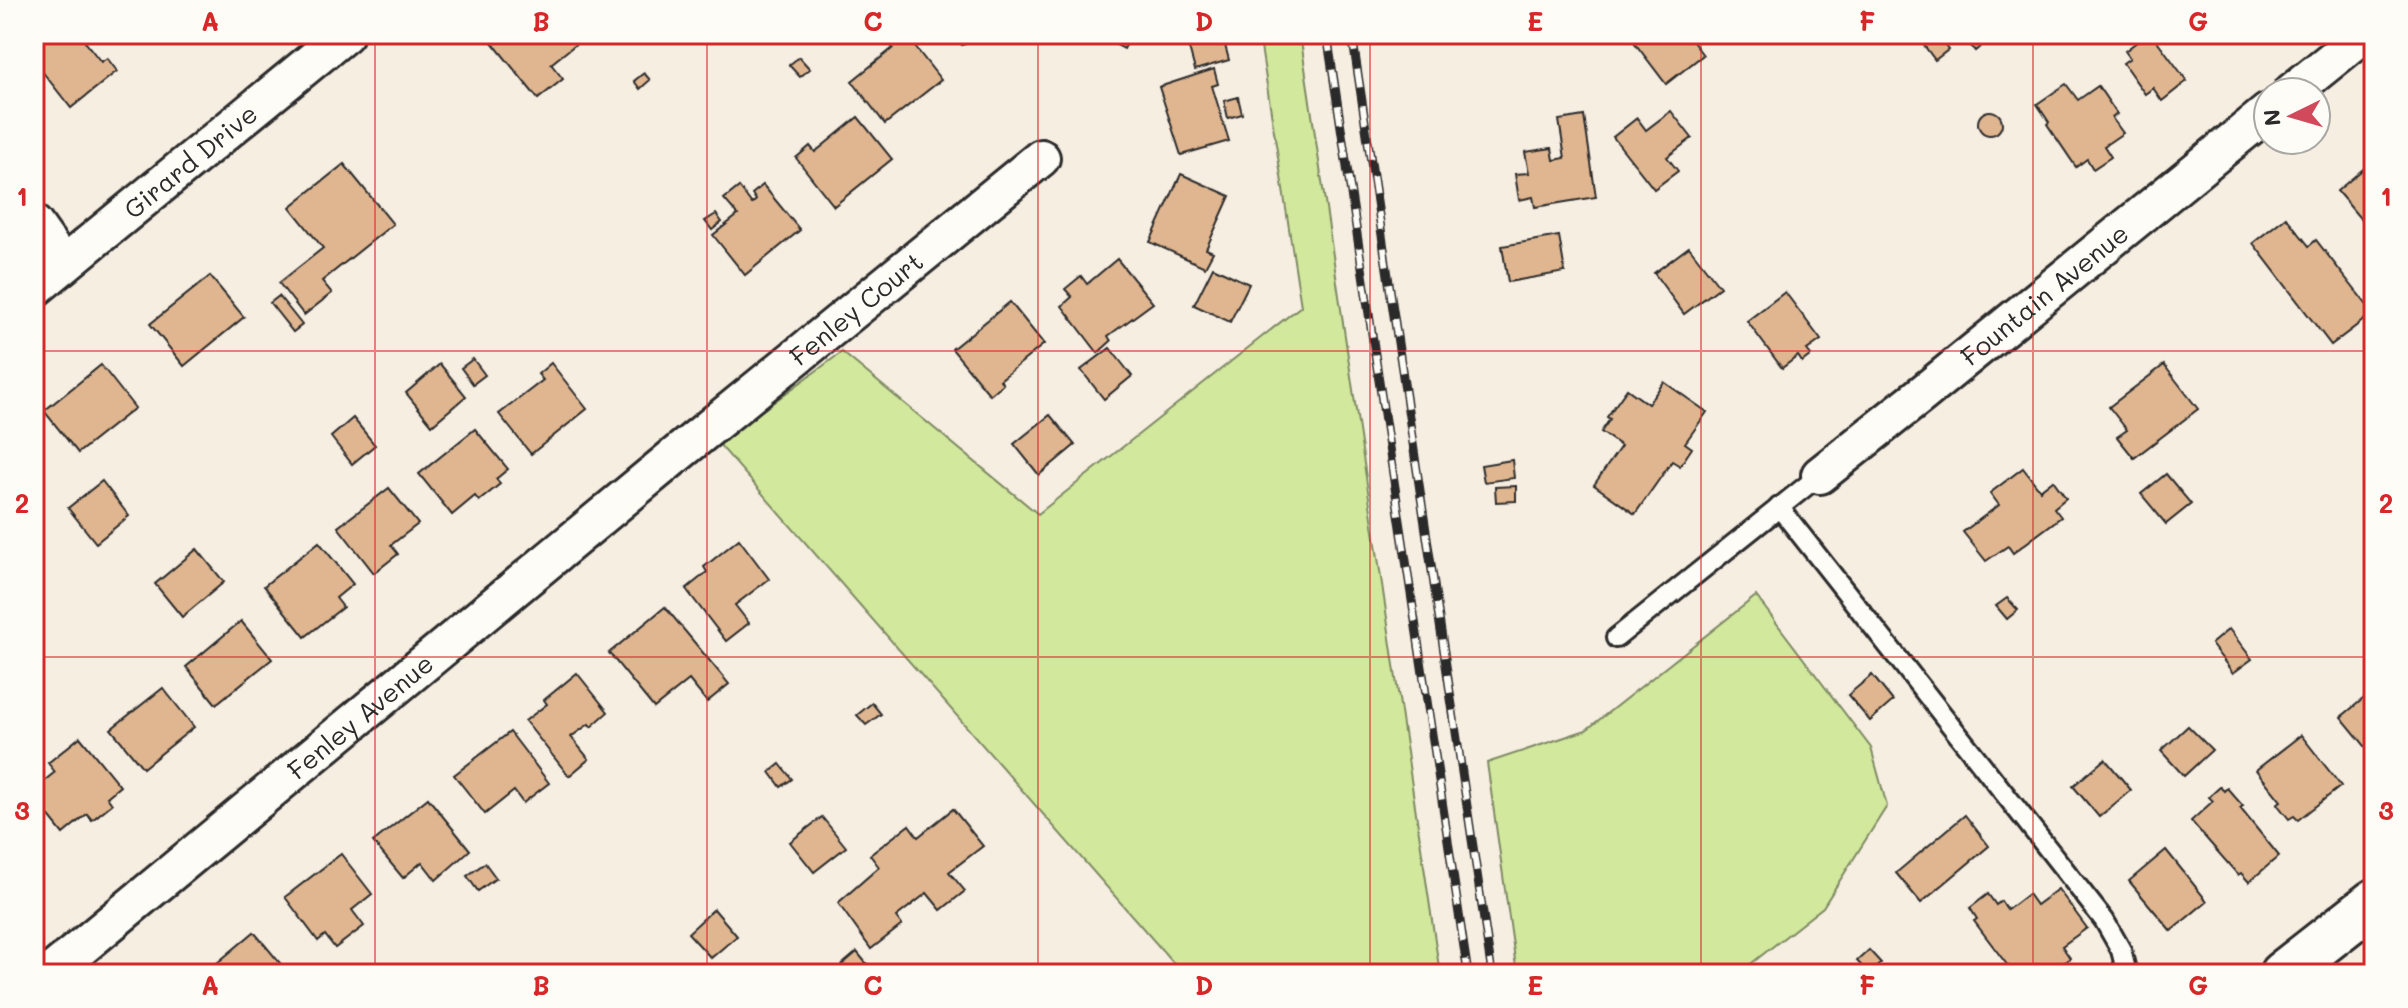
<svg xmlns="http://www.w3.org/2000/svg" width="2408" height="1008" viewBox="0 0 2408 1008" font-family="Mali,sans-serif">
	<rect width="100%" height="100%" fill="#f7eee2"/>
	<filter id="ink" filterUnits="userSpaceOnUse"><feTurbulence type="fractalNoise" baseFrequency=".0125" numOctaves="2"/><feDisplacementMap in="SourceGraphic" scale="16" xChannelSelector="R" yChannelSelector="G"/><feConvolveMatrix kernelMatrix="1 2 1 2 8 2 1 2 1" color-interpolation-filters="sRGB"/></filter>
	<g filter="url(#ink)">
		<g fill="#d2e89d" stroke="#7e8a64" stroke-width="2">
			<polygon points="1259,34 1300,34 1440,974 1183,974 718,443 842,352 1038,514 1301,306"/>
			<polygon points="1756,596 1871,748 1887,806 1823,907 1738,974 1517,974 1487,763 1586,730"/>
		</g>
		<g fill="#e0b690" stroke="#2b2b2b" stroke-width="2">
			<polygon points="44,34 79,34 101,62 107,58 117,71 71,108 34,61 34,42"/>
			<polygon points="501,34 584,34 586,36 551,64 563,79 538,99 492,42"/>
			<polygon points="899,34 905,34 941,80 885,124 852,81 893,48 889,42"/>
			<polygon points="958,34 990,34 962,45"/>
			<polygon points="1096,34 1132,34 1124,49"/>
			<polygon points="1212,34 1222,34 1229,60 1195,70 1187,41"/>
			<polygon points="1628,34 1687,34 1703,55 1666,84"/>
			<polygon points="1937,34 1948,50 1935,60 1923,44"/>
			<polygon points="1961,34 1996,34 1975,51"/>
			<polygon points="2147,34 2152,34 2187,81 2162,101 2153,88 2145,94 2123,63 2130,58 2125,51"/>
			<polygon points="799,57 810,69 800,77 789,65"/>
			<polygon points="1214,69 1218,84 1212,86 1229,141 1181,155 1159,87"/>
			<polygon points="644,73 650,80 640,89 634,81"/>
			<polygon points="2066,84 2078,100 2098,86 2117,114 2112,118 2123,133 2104,146 2111,157 2093,169 2087,159 2076,167 2047,124 2049,122 2037,104"/>
			<polygon points="1238,97 1242,114 1228,118 1224,101"/>
			<circle cx="1990" cy="123" r="12"/>
			<polygon points="1671,111 1692,138 1667,157 1678,171 1654,189 1613,137 1637,118 1646,130"/>
			<polygon points="1584,116 1596,197 1535,207 1533,197 1519,200 1515,174 1529,173 1525,152 1552,148 1554,160 1565,158 1559,120"/>
			<polygon points="858,117 892,159 834,206 796,158 810,146 815,152"/>
			<polygon points="2374,160 2374,235 2337,191"/>
			<polygon points="344,164 393,224 322,281 332,293 304,315 279,283 323,248 290,207"/>
			<polygon points="1181,174 1230,196 1206,249 1213,252 1205,267 1150,242"/>
			<polygon points="763,185 800,230 745,275 713,235 738,215 724,199 739,187 752,204 756,200 752,194"/>
			<polygon points="716,214 722,222 712,230 705,221"/>
			<polygon points="2286,217 2309,246 2316,240 2373,313 2331,345 2253,243"/>
			<polygon points="1559,236 1565,272 1508,282 1502,246"/>
			<polygon points="1689,247 1720,287 1684,314 1654,273"/>
			<polygon points="1117,259 1153,303 1108,336 1111,341 1098,353 1062,306 1072,297 1065,289 1081,276 1087,284"/>
			<polygon points="1213,267 1249,284 1230,322 1194,305"/>
			<polygon points="210,276 244,317 184,366 150,324"/>
			<polygon points="1785,292 1821,340 1807,350 1811,355 1802,362 1798,356 1782,368 1747,321"/>
			<polygon points="279,296 302,325 293,332 270,303"/>
			<polygon points="1010,302 1044,344 1000,380 1003,384 990,395 952,349"/>
			<polygon points="1110,348 1132,376 1104,399 1081,370"/>
			<polygon points="473,359 485,375 473,384 461,368"/>
			<polygon points="551,363 587,409 531,454 499,414 543,380 538,374"/>
			<polygon points="440,364 466,396 432,425 406,393"/>
			<polygon points="101,365 135,408 78,453 44,411"/>
			<polygon points="2164,365 2198,409 2134,458 2117,437 2127,430 2109,407"/>
			<polygon points="1664,382 1707,412 1685,443 1692,448 1680,466 1672,461 1635,514 1594,485 1621,446 1601,432 1610,419 1607,417 1627,389 1648,404"/>
			<polygon points="1050,415 1075,445 1039,475 1014,444"/>
			<polygon points="353,418 375,445 352,464 331,437"/>
			<polygon points="475,429 508,469 496,479 500,484 479,501 475,496 452,515 419,474"/>
			<polygon points="1512,460 1514,478 1484,482 1481,465"/>
			<polygon points="2023,468 2040,490 2053,480 2066,498 2054,508 2061,517 2013,553 2008,546 1986,561 1963,532 1999,505 1990,493"/>
			<polygon points="2166,474 2191,504 2166,524 2141,494"/>
			<polygon points="102,481 129,516 96,543 68,508"/>
			<polygon points="1516,486 1516,501 1496,502 1495,487"/>
			<polygon points="389,488 418,524 391,545 398,554 374,573 338,527"/>
			<polygon points="739,539 769,579 735,605 749,623 726,641 686,589 707,572 704,567"/>
			<polygon points="319,542 353,584 336,598 343,607 305,637 264,586"/>
			<polygon points="197,549 224,582 182,617 155,584"/>
			<polygon points="2007,598 2018,610 2007,619 1996,606"/>
			<polygon points="665,607 729,684 707,702 689,680 654,708 609,653"/>
			<polygon points="241,621 272,659 216,704 186,667"/>
			<polygon points="2229,629 2252,659 2233,673 2211,644"/>
			<polygon points="577,673 608,712 591,727 589,724 571,737 589,759 569,776 525,721 547,704 544,700"/>
			<polygon points="1872,675 1893,701 1870,721 1848,695"/>
			<polygon points="163,688 194,727 143,768 111,729"/>
			<polygon points="2374,690 2374,757 2341,717"/>
			<polygon points="872,703 881,714 866,725 857,715"/>
			<polygon points="2188,726 2212,750 2184,776 2161,751"/>
			<polygon points="510,732 549,783 523,803 514,791 485,814 454,775"/>
			<polygon points="2301,735 2341,786 2298,820 2294,816 2289,819 2277,804 2281,801 2256,770"/>
			<polygon points="80,737 120,786 107,797 112,804 92,820 87,814 63,834 34,798 34,789 55,772 48,763"/>
			<polygon points="2105,759 2131,790 2099,817 2073,786"/>
			<polygon points="780,764 792,779 781,787 770,772"/>
			<polygon points="2220,787 2224,791 2227,788 2243,806 2240,808 2279,856 2249,882 2241,873 2238,875 2191,821 2213,801 2209,797"/>
			<polygon points="428,798 470,850 436,880 422,862 403,878 373,842"/>
			<polygon points="953,809 983,846 949,872 965,891 941,910 927,893 896,917 902,925 871,949 838,903 879,867 870,855 909,825 918,837"/>
			<polygon points="1965,815 1989,846 1921,903 1896,873"/>
			<polygon points="822,817 846,847 814,872 790,842"/>
			<polygon points="2166,850 2207,901 2171,931 2129,881"/>
			<polygon points="341,854 372,894 352,910 364,926 335,948 325,935 318,941 285,897"/>
			<polygon points="485,863 496,878 478,891 467,876"/>
			<polygon points="2058,889 2087,928 2062,946 2070,958 2048,974 2041,974 2039,971 2034,974 2014,974 1974,921 1977,919 1970,908 1988,894 1996,905 2001,901 2007,910 2028,894 2036,905"/>
			<polygon points="714,909 737,936 711,958 688,933"/>
			<polygon points="254,932 285,969 279,974 204,974"/>
			<polygon points="1869,950 1881,963 1869,974 1857,961"/>
			<polygon points="857,952 875,974 831,974"/>
		</g>
		<g fill="none" stroke-linecap="round" stroke-linejoin="round">
			<defs>
				<g id="lane">
					<polyline points="1779,507 2104,920 2121,950 2127,974"/>
					<polyline points="1616,638 1820,475"/>
				</g>
				<g id="street">
					<polyline points="2292,92 2364,34"/>
					<polyline points="34,224 63,265"/>
					<path id="s1" d="M34,289l311,-255"/>
					<path id="s2" d="M1820,475l102,-81 346,-282"/>
					<path id="s3" d="M49,974l622,-515 370,-301"/>
				</g>
				<polyline id="secondary" points="2282,974 2374,902"/>
			</defs>
			<use href="#lane" stroke="#2b2b2b" stroke-width="24"/>
			<use href="#street" stroke="#2b2b2b" stroke-width="42"/>
			<use href="#secondary" stroke="#2b2b2b" stroke-width="50"/>
			<use href="#lane" stroke="#fdfcf7" stroke-width="18"/>
			<use href="#street" stroke="#fdfcf7" stroke-width="36"/>
			<use href="#secondary" stroke="#fdfcf7" stroke-width="44"/>
			<defs>
				<g id="rail">
					<polyline points="1327,34 1468,974"/>
					<polyline points="1352,34 1492,974"/>
				</g>
			</defs>
			<use href="#rail" stroke="#2b2b2b" stroke-width="9"/>
			<use href="#rail" stroke="#fdfcf7" stroke-width="6" stroke-dasharray="18" stroke-linecap="butt"/>
		</g>
	</g>
	<path fill="none" stroke="#d62828" stroke-width="2" stroke-opacity="0.55" d="M375,34v940M707,34v940M1038,34v940M1370,34v940M1701,34v940M2033,34v940M34,351h2340M34,657h2340"/>
	<g text-anchor="middle" dominant-baseline="central" stroke-width="8" stroke-linejoin="round" paint-order="stroke">
		<g font-size="26" fill="#2b2b2b" stroke="#fdfcf7">
			<text stroke="none"><textPath href="#s1" startOffset="202">Girard Drive</textPath></text>
			<text stroke="none"><textPath href="#s2" startOffset="288">Fountain Avenue</textPath></text>
			<text stroke="none"><textPath href="#s3" startOffset="1046">Fenley Court</textPath></text>
			<text stroke="none"><textPath href="#s3" startOffset="404">Fenley Avenue</textPath></text>
		</g>
	</g>
	<rect width="2408" height="1008" fill="none" stroke="#fdfcf7" stroke-width="88"/>
	<g transform="translate(2292 116) rotate(265)"><circle r="38" fill="#fdfcf7" stroke="#a9a8a5" stroke-width="2"/>
	<path d="M0-6L14 30L0 20L-14 30Z" fill="#d1495b"/>
	<text y="-12" font-size="22" font-weight="bold" text-anchor="middle" fill="#2b2b2b">N</text>
	</g>
	<rect x="44" y="44" width="2320" height="920" fill="none" stroke="#d62828" stroke-width="3"/>
	<g font-size="26" text-anchor="middle" font-weight="bold" fill="#d62828">
		<text x="210" y="31">A</text>
		<text x="541" y="31">B</text>
		<text x="873" y="31">C</text>
		<text x="1204" y="31">D</text>
		<text x="1535" y="31">E</text>
		<text x="1867" y="31">F</text>
		<text x="2198" y="31">G</text>
		<text x="22" y="206">1</text>
		<text x="2386" y="206">1</text>
		<text x="22" y="513">2</text>
		<text x="2386" y="513">2</text>
		<text x="22" y="820">3</text>
		<text x="2386" y="820">3</text>
		<text x="210" y="995">A</text>
		<text x="541" y="995">B</text>
		<text x="873" y="995">C</text>
		<text x="1204" y="995">D</text>
		<text x="1535" y="995">E</text>
		<text x="1867" y="995">F</text>
		<text x="2198" y="995">G</text>
	</g>
</svg>
